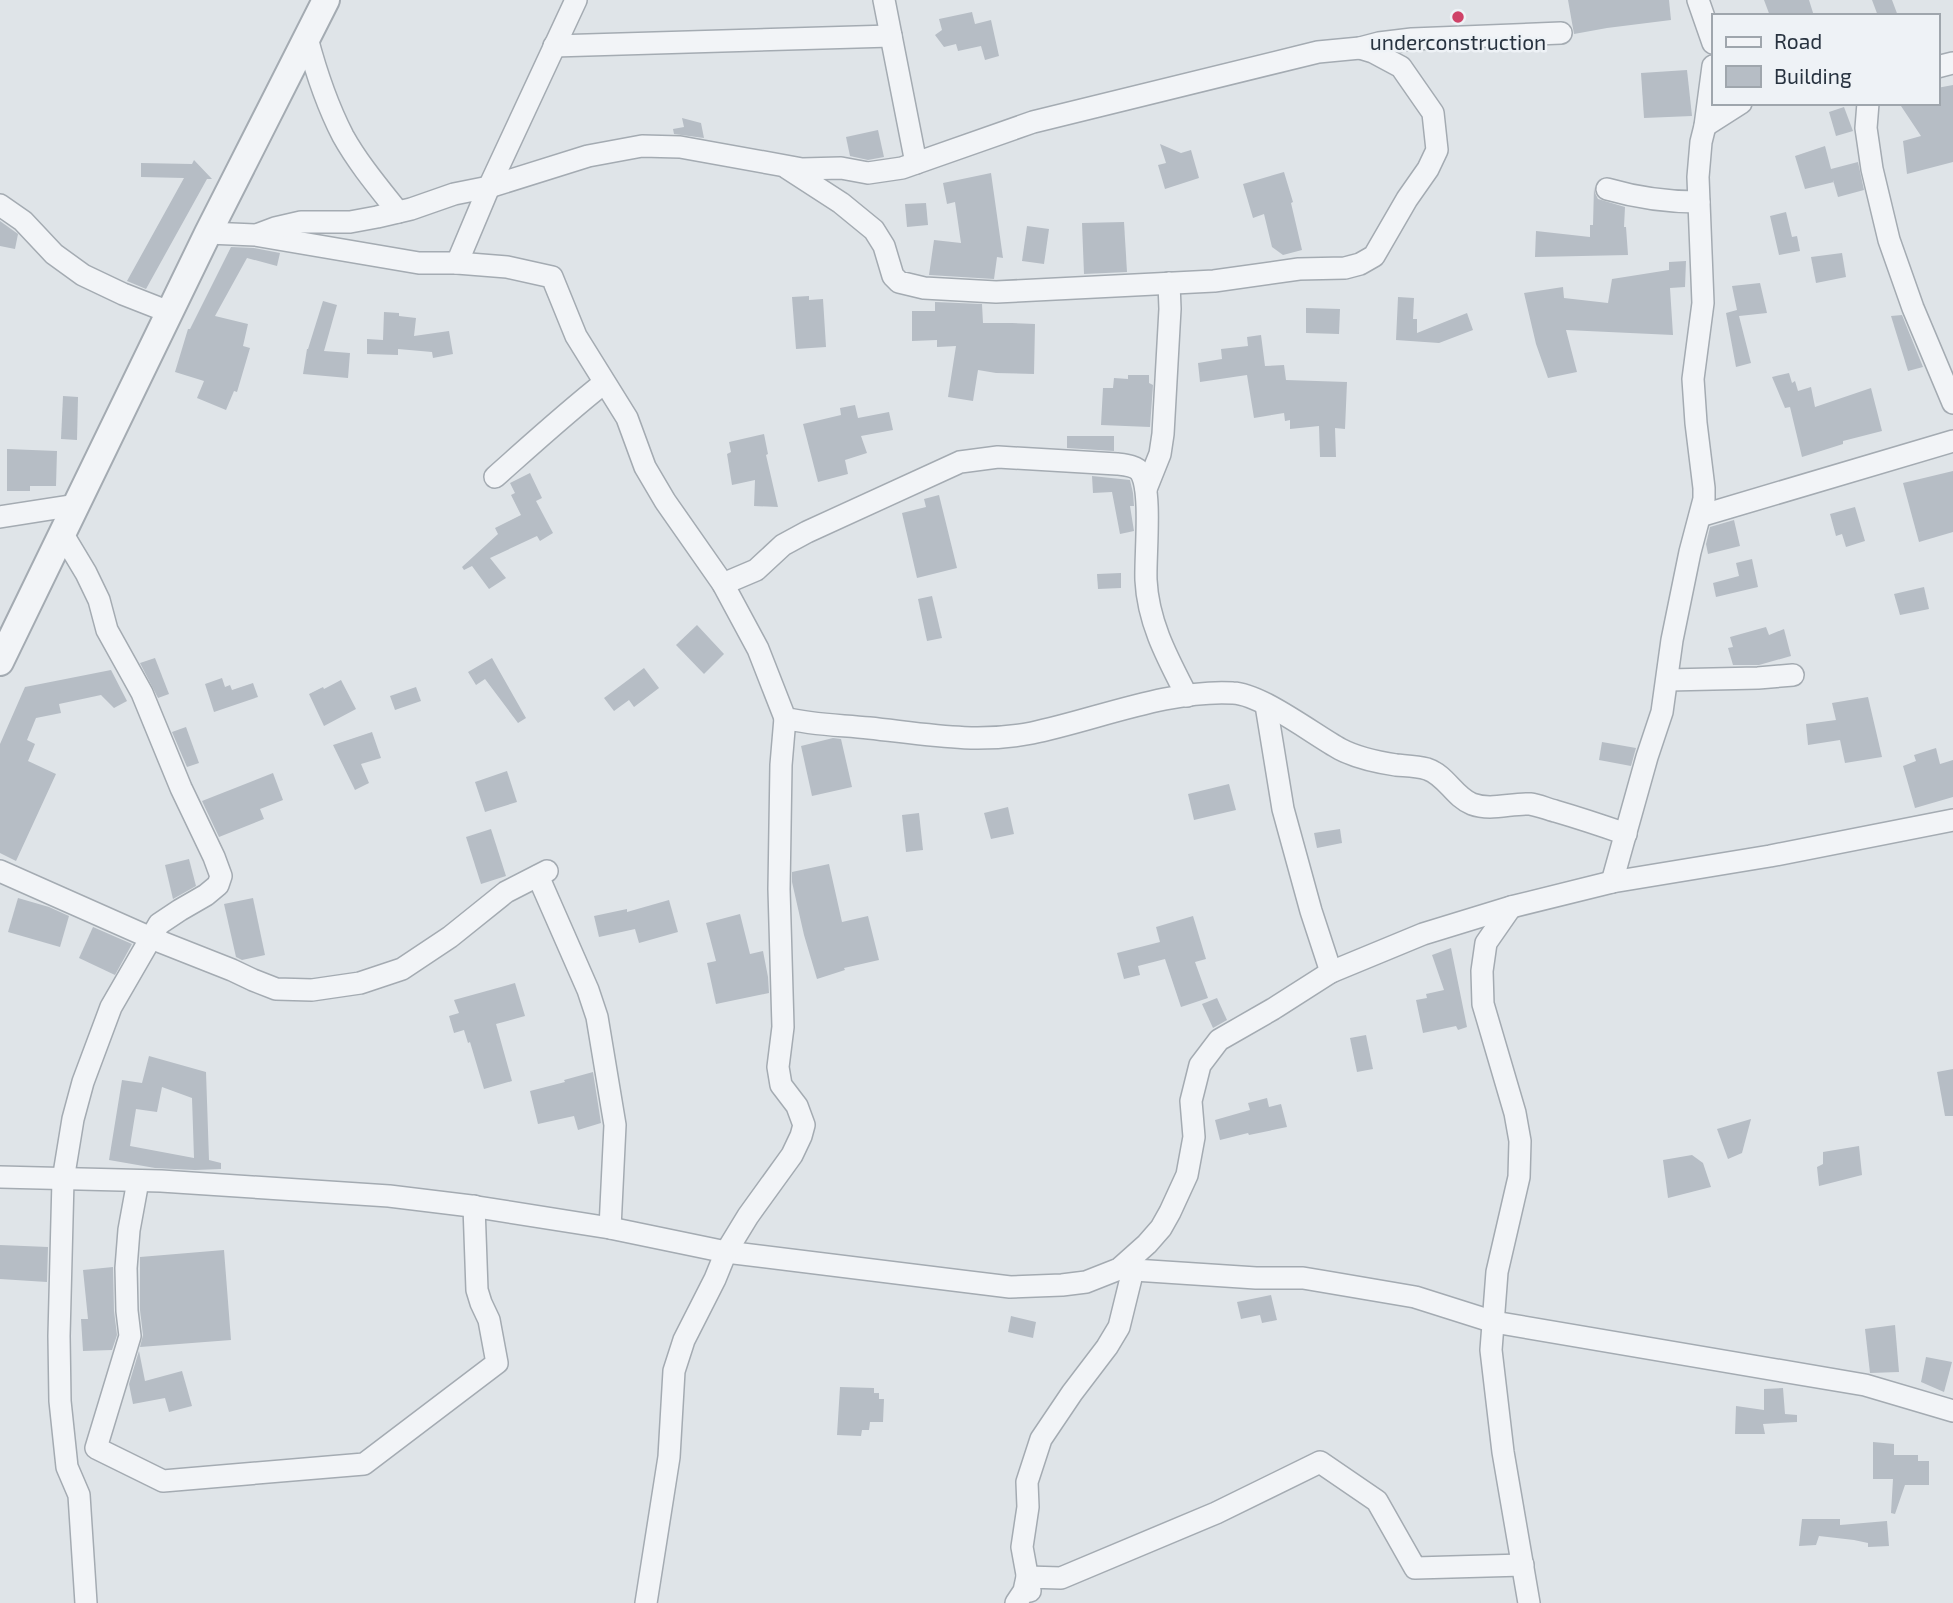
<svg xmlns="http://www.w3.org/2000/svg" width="1953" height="1603" viewBox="0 0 1953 1603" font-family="'Exo 2',sans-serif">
	<rect width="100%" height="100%" fill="#dfe4e8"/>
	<g fill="#b6bdc5" fill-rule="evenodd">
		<polygon points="1568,0 1669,0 1671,20 1607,28 1574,34"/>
		<polygon points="1764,0 1809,0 1814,16 1770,16"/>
		<polygon points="1872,0 1892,0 1898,16 1878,16"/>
		<polygon points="972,12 975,24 991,20 999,56 985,60 981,46 958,51 956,44 944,47 935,35 942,30 939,19"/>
		<polygon points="1687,70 1692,116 1644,118 1641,73"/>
		<polygon points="1953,85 1953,162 1907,174 1903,141 1921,136 1899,103 1937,103 1937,88"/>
		<polygon points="1844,107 1853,131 1836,136 1829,112"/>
		<polygon points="682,118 701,123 704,138 674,134 673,129 684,127"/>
		<polygon points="878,130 884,157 868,160 850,156 846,137"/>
		<polygon points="1160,144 1181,153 1191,150 1199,178 1165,189 1158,165 1166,163"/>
		<polygon points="1825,146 1831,169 1858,162 1864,190 1838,197 1833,180 1834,182 1805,189 1795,156"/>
		<polygon points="194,160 212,179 207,179 146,289 127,281 184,178 141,177 141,163 192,164"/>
		<polygon points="1284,172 1293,202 1291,203 1302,250 1283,255 1272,247 1264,214 1253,218 1243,184"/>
		<polygon points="991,173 1003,258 997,257 994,279 929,275 934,240 961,243 955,202 947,204 943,183"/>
		<polygon points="1594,187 1595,193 1598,199 1625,207 1624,227 1626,227 1628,255 1535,257 1536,231 1590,237 1590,225 1593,225"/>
		<polygon points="926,203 928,225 907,227 905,204"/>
		<polygon points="1786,212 1792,237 1797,236 1800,251 1779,255 1770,216"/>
		<polygon points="0,221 18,234 15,249 0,246"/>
		<polygon points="1124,222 1127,272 1084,274 1082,223"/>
		<polygon points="1027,226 1049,229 1044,264 1022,261"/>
		<polygon points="231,247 254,248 280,253 277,266 247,258 215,316 248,324 243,346 250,348 237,392 234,391 226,410 197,398 204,381 175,372 188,329 190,329"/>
		<polygon points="1842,253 1846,277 1816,283 1811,257"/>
		<polygon points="1686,261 1685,287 1670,288 1673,335 1566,330 1577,372 1548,378 1536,344 1524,293 1563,287 1564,298 1608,303 1612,279 1669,270 1669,262"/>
		<polygon points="1760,283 1767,313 1739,316 1751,363 1736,367 1726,313 1737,310 1732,286"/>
		<polygon points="809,296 809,300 823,299 826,347 796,349 792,297"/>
		<polygon points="1398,297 1414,298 1413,319 1417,319 1417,333 1467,313 1473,330 1439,343 1396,340"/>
		<polygon points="323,301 337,305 324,351 350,353 348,378 303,374 307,349 308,349"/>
		<polygon points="935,302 982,304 983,323 1012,323 1012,325 1012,323 1035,324 1034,374 996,373 978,370 973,401 948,397 956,346 937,347 937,340 912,341 912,311 935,311"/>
		<polygon points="1306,308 1340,309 1339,334 1306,333"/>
		<polygon points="384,312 399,313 399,316 416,318 414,336 449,331 453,354 433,358 432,352 398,349 398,355 367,354 367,339 383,340"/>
		<polygon points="1902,315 1923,367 1908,371 1891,316"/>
		<polygon points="1261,335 1265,366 1284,365 1286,380 1347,382 1345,429 1335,428 1336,457 1320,457 1319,426 1290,429 1290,420 1285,421 1284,413 1254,418 1247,375 1200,382 1198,363 1222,359 1221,349 1248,346 1247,337"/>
		<polygon points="1789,373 1792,383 1795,381 1798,391 1811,387 1815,407 1871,388 1882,431 1843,441 1843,444 1802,457 1790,407 1785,408 1772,377"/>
		<polygon points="1128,375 1149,375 1149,383 1153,385 1150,427 1101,425 1103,388 1113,388 1114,378 1128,379"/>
		<polygon points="63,396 78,397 77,440 61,439"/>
		<polygon points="855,405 858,418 889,412 893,430 861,436 867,453 845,460 848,474 818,482 803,424 841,415 840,408"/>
		<polygon points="764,434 768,454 766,455 778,507 754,506 755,480 732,485 727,454 731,452 729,442"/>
		<polygon points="1067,436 1114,436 1114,451 1067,448"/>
		<polygon points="7,449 57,451 56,486 30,486 30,491 7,491"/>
		<polygon points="1953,471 1953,532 1919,542 1903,483"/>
		<polygon points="530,473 542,498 536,501 553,533 540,541 537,536 490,558 506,578 489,589 472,566 464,570 462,567 498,534 495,528 521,515 511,495 515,493 510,483"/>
		<polygon points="1092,476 1130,480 1133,493 1134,506 1130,506 1134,531 1120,534 1112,492 1093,493"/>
		<polygon points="939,495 957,568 917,578 902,513 926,507 924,499"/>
		<polygon points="1855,507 1865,541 1846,547 1842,534 1836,536 1830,514"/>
		<polygon points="1734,520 1740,546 1708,554 1706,544 1710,527"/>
		<polygon points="1752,559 1758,587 1716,597 1713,583 1739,576 1736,563"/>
		<polygon points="1121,573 1121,588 1098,589 1097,574"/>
		<polygon points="1924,587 1929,609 1900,615 1894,594"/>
		<polygon points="932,596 942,638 927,641 918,599"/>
		<polygon points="697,625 724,654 704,674 676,645"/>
		<polygon points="1766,627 1769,635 1784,629 1791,656 1759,665 1733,665 1728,648 1733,647 1730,637"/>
		<polygon points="155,658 169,694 158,698 140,663"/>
		<polygon points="492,658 526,718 518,723 485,679 476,685 468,672"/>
		<polygon points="644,668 659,688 634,707 629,700 614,711 604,698"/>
		<polygon points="111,670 127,701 114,708 101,695 59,704 61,713 36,718 27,740 35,744 28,761 56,774 16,861 0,853 0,744 25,687"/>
		<polygon points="222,678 225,687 230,685 232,690 253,683 258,697 214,712 205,684"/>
		<polygon points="341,680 356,709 324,726 309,694 323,687 324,689"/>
		<polygon points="416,687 421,701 395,710 390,696"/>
		<polygon points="1868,697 1882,757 1845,763 1840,740 1808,745 1806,724 1836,720 1832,703"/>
		<polygon points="186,727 199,763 187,767 172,732"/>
		<polygon points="372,732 381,758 361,764 369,783 355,790 333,745"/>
		<polygon points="833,738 841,739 852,787 812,796 801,746"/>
		<polygon points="1602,742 1636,748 1631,766 1599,760"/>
		<polygon points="1936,748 1940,764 1953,760 1953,797 1915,808 1903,766 1916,761 1914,755"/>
		<polygon points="507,771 517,802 485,812 475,782"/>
		<polygon points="273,773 283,800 260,809 264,819 219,837 202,801"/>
		<polygon points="1229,784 1236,810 1194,820 1188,794"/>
		<polygon points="1008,807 1014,834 991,839 984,813"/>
		<polygon points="919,813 923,850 906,852 902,815"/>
		<polygon points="491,829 506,876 481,884 466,837"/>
		<polygon points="1340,829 1342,843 1317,848 1314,833"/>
		<polygon points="189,859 196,886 173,899 165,865"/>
		<polygon points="829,864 842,922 868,916 879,960 844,968 845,970 817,979 804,935 792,882 792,872"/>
		<polygon points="18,898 49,907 69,916 60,947 8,932"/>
		<polygon points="253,898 265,955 242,960 236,957 224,904"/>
		<polygon points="669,900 678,932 639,943 635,929 599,937 594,916 627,909 627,912"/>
		<polygon points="740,914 750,954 763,951 768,977 769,993 716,1004 707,963 716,961 706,923"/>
		<polygon points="1193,916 1206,959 1195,962 1208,998 1181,1007 1165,959 1138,966 1140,975 1124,979 1117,953 1160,942 1156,927"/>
		<polygon points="93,927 132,944 115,975 79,958"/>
		<polygon points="1451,948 1467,1027 1458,1030 1456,1026 1423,1033 1416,1000 1427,998 1426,994 1444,990 1432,955"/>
		<polygon points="515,983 525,1016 496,1024 512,1081 484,1089 470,1042 468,1043 464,1030 454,1033 449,1016 459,1013 454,1000"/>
		<polygon points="1217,998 1227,1020 1213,1028 1202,1004"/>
		<polygon points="1366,1035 1373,1069 1357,1072 1350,1038"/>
		<path d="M149,1056l57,16 3,88 12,3v6l-26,1 -40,-2 -46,-8 13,-80 20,3zM162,1087l30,11 2,60 -64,-12 6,-37 21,3z"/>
		<polygon points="1953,1069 1953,1116 1945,1116 1937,1072"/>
		<polygon points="593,1072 601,1123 578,1130 574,1116 538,1124 530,1091 565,1082 564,1080"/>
		<polygon points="1267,1098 1269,1107 1281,1104 1287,1127 1249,1135 1248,1133 1220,1140 1215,1120 1250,1110 1248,1103"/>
		<polygon points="1751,1119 1742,1153 1728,1159 1717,1129"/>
		<polygon points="1859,1146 1862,1175 1819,1186 1817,1167 1823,1164 1823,1152"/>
		<polygon points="1692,1155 1703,1163 1711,1187 1668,1198 1663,1160"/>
		<polygon points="0,1245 48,1247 47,1282 0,1279"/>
		<polygon points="224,1250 231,1340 140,1347 143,1335 140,1310 140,1257"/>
		<polygon points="113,1267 114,1311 117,1335 112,1350 83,1351 81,1319 88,1319 83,1270"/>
		<polygon points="1271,1295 1277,1320 1262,1323 1260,1315 1241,1319 1237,1302"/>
		<polygon points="1011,1316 1036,1322 1033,1338 1008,1332"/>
		<polygon points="1895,1325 1899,1372 1870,1373 1865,1329"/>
		<polygon points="139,1351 145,1381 182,1371 192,1406 169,1412 165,1398 133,1404 129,1384"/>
		<polygon points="1926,1357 1952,1362 1944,1392 1921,1382"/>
		<polygon points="840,1387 874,1388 874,1393 879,1393 879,1399 884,1399 883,1422 870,1422 869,1430 862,1430 861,1436 837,1435"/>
		<polygon points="1783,1388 1785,1414 1797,1415 1797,1422 1763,1424 1765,1434 1735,1434 1736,1406 1764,1410 1764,1389"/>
		<polygon points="1873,1442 1894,1444 1894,1455 1918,1455 1918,1461 1929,1461 1929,1485 1905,1485 1895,1514 1891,1513 1893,1479 1873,1479"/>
		<polygon points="1802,1519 1840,1519 1840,1525 1887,1521 1889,1546 1868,1547 1868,1543 1854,1540 1819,1536 1816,1545 1799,1546"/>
	</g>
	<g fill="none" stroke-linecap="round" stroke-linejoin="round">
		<defs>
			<g id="minor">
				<polyline points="884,0 916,163"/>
				<polyline points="1698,0 1713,43"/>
				<path d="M307,38c9,34 20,67 36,98 15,27 36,52 55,76"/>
				<polyline points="554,46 891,36"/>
				<polyline points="1937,67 1953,63"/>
				<polyline points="1868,103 1866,128 1872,169 1889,240 1913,308 1953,403"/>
				<polyline points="1705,126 1741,103"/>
				<polyline points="787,168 841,203 874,230 884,246 893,276 899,282 924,288 996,292 1214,281 1299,269 1345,268 1360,264 1374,256 1407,199 1428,169 1437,150 1433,113 1401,67 1373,52 1360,48"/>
				<path d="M1607,189c31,9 60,13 92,13"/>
				<polyline points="0,205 23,221 54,254 83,275 123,294 169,312"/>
				<path d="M208,233l47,2 164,28h38l50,4 45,10 24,59 51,82 18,49 20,34 58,83 35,65 27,69c27,7 55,7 84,10 56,6 106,16 163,5 63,-13 137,-44 201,-40 28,1 80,41 107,56 17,9 36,13 56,16 10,1 20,1 31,4 19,6 27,28 45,35 19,7 39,-1 58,0 8,1 17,5 25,7 24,7 48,15 71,23"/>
				<polyline points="259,234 275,228 301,222 350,222 377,217 411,209 454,194 489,187 588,156 642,146 680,147 802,169 841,168 868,173 902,168 1033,122 1318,52 1360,48 1379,43 1412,39 1561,33"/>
				<polyline points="457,263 489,187 576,0"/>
				<path d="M495,477c36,-32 71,-64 109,-94"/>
				<polyline points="1146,489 1160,454 1163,434 1170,309 1169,283"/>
				<polyline points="1700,516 1953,441"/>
				<polyline points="0,517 76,505"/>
				<polyline points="62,533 86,573 99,600 107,630 142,693 181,788 214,857 221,876 218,885 206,895 180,910 159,924 111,1007 83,1082 73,1119 63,1180 59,1336 60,1401 67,1467 79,1495 86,1603"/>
				<path d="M723,584l33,-14 27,-25 24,-13 153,-70 38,-5 119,7c8,1 20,2 24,9 11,19 4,83 5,107 2,43 22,79 41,116"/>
				<polyline points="1668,680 1758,678 1793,675"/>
				<polyline points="1266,705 1283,809 1311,911 1331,972"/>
				<polyline points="0,871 151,938 232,970 253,980 276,989 312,990 360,983 402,969 450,937 506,892 547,871"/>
				<polyline points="538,876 588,990 597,1017 615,1125 610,1228"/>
				<polyline points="1612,882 1647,757 1662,712 1672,640 1690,552 1704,499 1704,488 1696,423 1693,379 1703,303 1698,177 1701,142 1705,126 1713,66"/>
				<polyline points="1511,907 1486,943 1482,971 1483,1004 1515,1113 1520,1141 1519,1177 1497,1272 1491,1350 1503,1452 1529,1603"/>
				<polyline points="0,1177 161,1181 389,1196 471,1206 610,1228 726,1252 1010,1287 1062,1285 1086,1282 1119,1269 1147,1244 1161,1228 1170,1212 1187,1175 1194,1137 1191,1101 1200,1065 1219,1040 1273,1009 1331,972 1423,934 1511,907 1612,882 1770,856 1953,820"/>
				<polyline points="138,1181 129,1230 126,1268 127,1311 130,1336 96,1448 163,1481 364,1464 497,1363 489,1320 481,1303 477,1290 474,1206"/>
				<polyline points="1119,1269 1256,1278 1303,1278 1415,1297 1494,1322 1865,1385 1953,1411"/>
				<polyline points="1030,1591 1022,1547 1028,1507 1027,1482 1041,1439 1072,1393 1107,1347 1119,1327 1133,1270"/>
				<polyline points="646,1603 669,1457 674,1371 684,1340 715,1279 726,1252 748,1216 792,1155 801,1136 804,1125 797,1106 781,1085 778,1067 783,1027 779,889 781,765 785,718"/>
				<polyline points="1016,1603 1024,1591 1027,1577 1061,1578 1216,1513 1320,1462 1377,1501 1415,1568 1523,1565"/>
			</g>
			<polyline id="tertiary" points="0,662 208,233 326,0"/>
		</defs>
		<use href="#minor" stroke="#a4abb2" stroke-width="24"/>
		<use href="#tertiary" stroke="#a4abb2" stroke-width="30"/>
		<use href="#minor" stroke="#f2f4f7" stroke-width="21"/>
		<use href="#tertiary" stroke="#f2f4f7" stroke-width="26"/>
	</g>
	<circle fill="#cf4268" stroke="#eef2f6" stroke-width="2.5" cx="1458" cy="17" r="7"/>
	<g text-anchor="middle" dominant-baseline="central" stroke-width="5" stroke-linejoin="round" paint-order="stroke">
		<g font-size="21" fill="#283340" stroke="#eef2f6">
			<text x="1458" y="41">underconstruction</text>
		</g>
	</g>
	<rect x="1712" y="14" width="228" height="91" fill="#eef2f6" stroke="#9fa6ad" stroke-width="2"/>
	<rect x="1726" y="37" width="35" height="10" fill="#f2f4f7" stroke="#9fa6ad" stroke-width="2"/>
	<text x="1774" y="49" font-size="21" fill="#283340">Road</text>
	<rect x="1726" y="66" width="35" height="21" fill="#b6bdc5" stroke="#9fa6ad" stroke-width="2"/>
	<text x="1774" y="84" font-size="21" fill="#283340">Building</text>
</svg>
